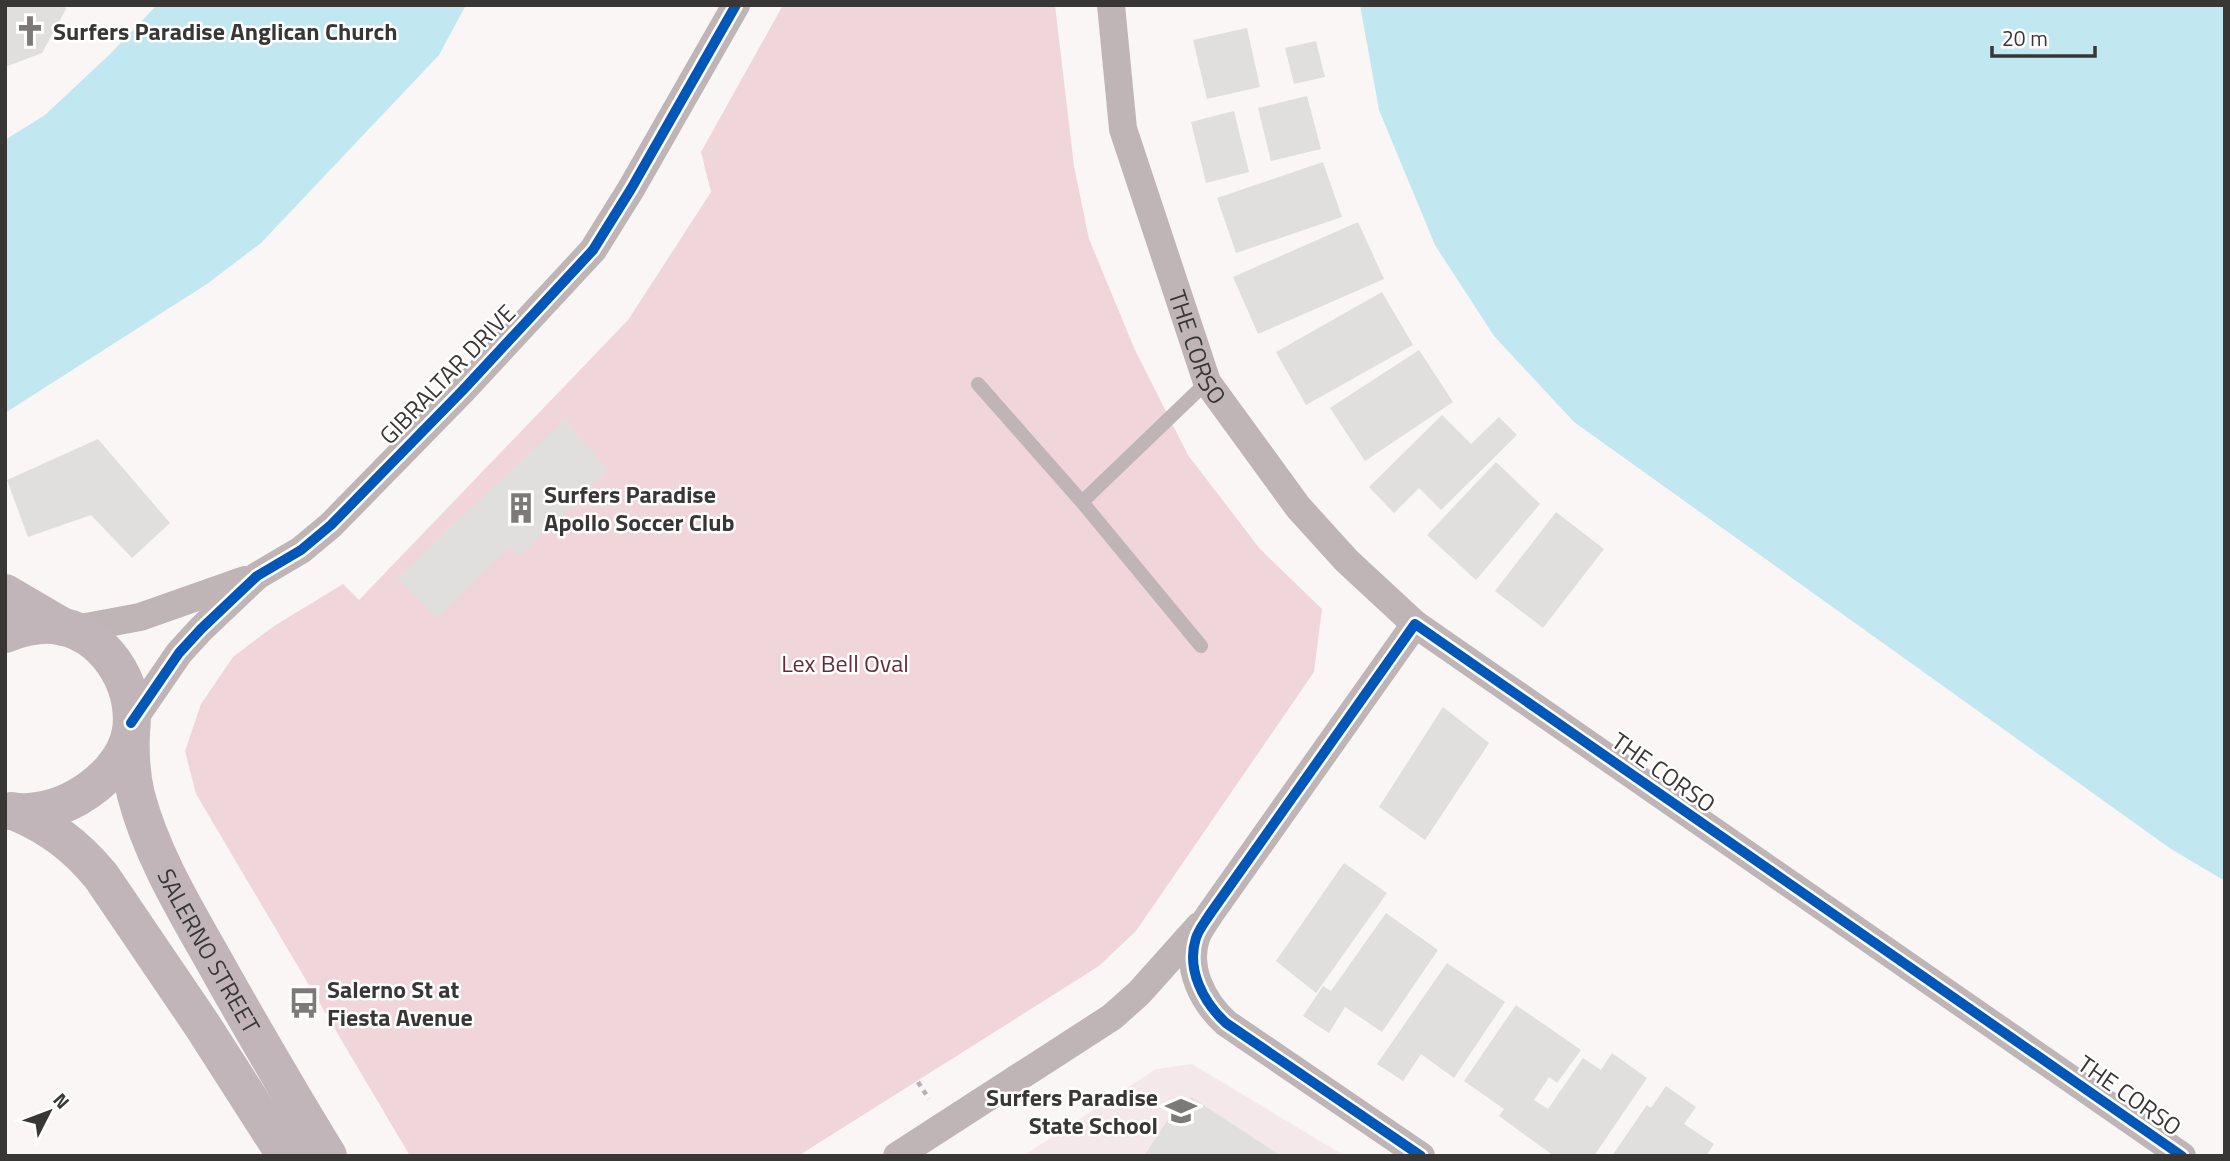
<svg xmlns="http://www.w3.org/2000/svg" width="2230" height="1161" viewBox="0 0 2230 1161" font-family="'Titillium Web',sans-serif">
	<rect width="100%" height="100%" fill="#faf6f6"/>
	<polygon fill="#f4e8ea" points="1192,1064 1345,1156 1023,1156 1156,1069"/>
	<polygon fill="#f0d6da" points="783,5 1055,5 1074,166 1089,239 1135,350 1188,455 1260,549 1322,609 1314,672 1136,931 1099,966 798,1156 410,1156 196,794 185,751 201,704 233,657 274,626 343,584 359,600 628,320 711,192 701,152"/>
	<g fill="#c1e7f0">
		<polygon points="157,5 466,5 439,55 261,243 207,284 5,413 5,140 45,115 109,55"/>
		<polygon points="1360,5 2225,5 2225,881 2171,849 1574,422 1494,336 1435,245 1379,110"/>
	</g>
	<g fill="#e1dede">
		<polygon points="5,5 65,5 66,9 42,53 5,67"/>
		<polygon points="1247,28 1260,87 1207,99 1193,40"/>
		<polygon points="1316,41 1325,77 1294,84 1285,48"/>
		<polygon points="1307,96 1321,149 1271,161 1258,108"/>
		<polygon points="1234,111 1249,172 1206,183 1191,122"/>
		<polygon points="1323,162 1342,217 1236,253 1217,198"/>
		<polygon points="1358,222 1384,279 1258,334 1233,277"/>
		<polygon points="1382,292 1413,345 1306,405 1276,352"/>
		<polygon points="1419,350 1453,402 1365,461 1330,408"/>
		<polygon points="1442,415 1471,444 1499,417 1517,435 1441,510 1419,488 1394,513 1369,487"/>
		<polygon points="564,420 608,470 520,556 509,546 437,618 397,578"/>
		<polygon points="98,439 170,523 132,558 91,515 28,537 7,480"/>
		<polygon points="1496,462 1540,504 1476,580 1427,535"/>
		<polygon points="1556,512 1604,549 1543,628 1495,591"/>
		<polygon points="1443,707 1489,743 1425,840 1379,807"/>
		<polygon points="1344,863 1387,893 1316,993 1276,961"/>
		<polygon points="1386,913 1438,950 1382,1032 1345,1007 1329,1033 1303,1016 1323,986 1331,991"/>
		<polygon points="1447,963 1505,1002 1454,1078 1421,1054 1403,1081 1377,1064"/>
		<polygon points="1516,1005 1581,1050 1557,1083 1549,1077 1534,1100 1548,1109 1583,1058 1601,1070 1612,1053 1647,1078 1594,1156 1554,1156 1499,1116 1504,1109 1464,1081"/>
		<polygon points="1666,1086 1696,1107 1684,1124 1714,1144 1706,1156 1612,1156 1647,1105 1651,1108"/>
		<polygon points="1191,1097 1281,1156 1144,1156 1173,1112 1179,1117"/>
	</g>
	<g fill="none" stroke-linecap="round" stroke-linejoin="round">
		<polyline stroke="#b9b1b3" stroke-width="4.5" stroke-dasharray="5 5" stroke-linecap="butt" points="918,1082 929,1099"/>
		<g stroke="#c0b5b6" stroke-width="14">
			<polyline points="978,384 1082,502"/>
			<polyline points="1201,646 1082,502 1207,382"/>
		</g>
		<g stroke="#c0b5b6" stroke-width="28">
			<path id="s1" d="M1111,5l12,124 84,253 91,125 49,54 68,63"/>
			<polyline points="70,630 140,617 245,580"/>
			<polyline points="131,723 179,653 201,629 257,576 301,550 331,525 463,390 593,250 631,189 736,5"/>
			<polyline points="897,1156 1112,1017 1139,993 1199,926"/>
			<path d="M1421,1156l-195,-133c-23,-21 -40,-54 -30,-85 3,-9 9,-16 14,-24l205,-290 767,532"/>
		</g>
		<g stroke="#c2b5b9" stroke-width="38">
			<polyline points="5,593 63,627"/>
			<path d="M5,634c15,-6 32,-10 48,-9 50,5 85,58 78,106 -5,29 -29,52 -53,66 -19,11 -45,18 -67,14"/>
			<path id="s2" d="M131,732c-1,21 0,42 5,63 17,65 55,124 87,182 34,60 69,120 105,179"/>
			<path d="M16,812c35,15 60,34 85,64l101,149 84,131"/>
		</g>
		<defs>
			<g id="cycleway">
				<polyline points="131,723 179,653 201,629 257,576 301,550 331,525 463,390 593,250 631,189 736,5"/>
				<path d="M1421,1156l-195,-133c-23,-21 -40,-54 -30,-85 3,-9 9,-16 14,-24l205,-290 767,532"/>
			</g>
		</defs>
		<use href="#cycleway" stroke="#fff" stroke-width="15"/>
		<use href="#cycleway" stroke="#0057b8" stroke-width="10"/>
	</g>
	<defs>
		<symbol id="church-bare" viewBox="-9 -9 18 18"><path d="M-1.2-6h2.4v3.5h3.3v2.4h-3.3V6h-2.4V-.1h-3.3v-2.4h3.3Z" fill="#7d7979" stroke="#fff" stroke-width="2.5" paint-order="stroke"/></symbol>
		<symbol id="building-bare" viewBox="-9 -9 18 18"><path d="M-4-6H4V6H1V3H-1V6H-4ZM-2.5-4.3h1.7v1.8h-1.7ZM.8-4.3h1.7v1.8H.8ZM-2.5-1h1.7V.8h-1.7ZM.8-1h1.7V.8H.8Z" fill="#7d7979" stroke="#fff" stroke-width="2.5" paint-order="stroke"/></symbol>
		<symbol id="bus-bare" viewBox="-9 -9 18 18"><path d="M-5-6H5V4H4V6H2V4H-2V6H-4V4H-5ZM-3.5-4V0h7V-4ZM-3.5 1.2v1.5H-2V1.2ZM2 1.2v1.5H3.5V1.2Z" fill="#7d7979" stroke="#fff" stroke-width="2.5" paint-order="stroke"/></symbol>
		<symbol id="school-bare" viewBox="-9 -9 18 18"><path d="M0-5L7-2L0 1L-7-2ZM-4 1L0 2.5L4 1V4Q0 6-4 4Z" fill="#7d7979" stroke="#fff" stroke-width="2.5" paint-order="stroke"/></symbol>
	</defs>
	<g fill-rule="evenodd">
		<use href="#church-bare" x="8" y="9" width="44" height="44"/>
		<use href="#building-bare" x="499" y="486" width="44" height="44"/>
		<use href="#bus-bare" x="282" y="981" width="44" height="44"/>
		<use href="#school-bare" x="1159" y="1089" width="44" height="44"/>
	</g>
	<g text-anchor="middle" dominant-baseline="central" stroke-width="5" stroke-linejoin="round" paint-order="stroke">
		<g font-size="24" font-weight="bold" fill="#393636" stroke="#fff" text-anchor="start">
			<text x="53" y="31">Surfers Paradise Anglican Church</text>
			<text x="544" y="494">Surfers Paradise<tspan x="544" dy="28">Apollo Soccer Club</tspan></text>
			<text x="327" y="989">Salerno St at<tspan x="327" dy="28">Fiesta Avenue</tspan></text>
			<text x="1158" y="1097" text-anchor="end">Surfers Paradise<tspan x="1158" dy="28">State School</tspan></text>
		</g>
		<g font-size="24" fill="#393636" stroke="#fff">
			<text stroke="none"><textPath href="#s1" startOffset="355">THE CORSO</textPath></text>
			<text transform="translate(447 374) rotate(-46)">GIBRALTAR DRIVE</text>
			<text transform="translate(1664 772) rotate(35)">THE CORSO</text>
			<text stroke="none"><textPath href="#s2" startOffset="236">SALERNO STREET</textPath></text>
			<text transform="translate(2130 1095) rotate(35)">THE CORSO</text>
		</g>
		<g font-size="24" fill="#67293b" stroke="#fff">
			<text x="845" y="663">Lex Bell Oval</text>
		</g>
	</g>
	<rect width="2230" height="1161" fill="none" stroke="#393636" stroke-width="14"/>
	<g transform="translate(49 1112) rotate(48)" stroke="#ffffff" stroke-width="5" paint-order="stroke">
	<path d="M0-5L12 26L0 18L-12 26Z" fill="#393636"/>
	<text y="-10" font-size="19" font-weight="bold" text-anchor="middle" fill="#393636">N</text>
	</g>
	<path d="M1992 46v10h103v-10" fill="none" stroke="#393636" stroke-width="3.5"/>
	<text x="2002" y="46" font-size="21" fill="#393636" stroke="#ffffff" stroke-width="5" paint-order="stroke">20 m</text>
</svg>
